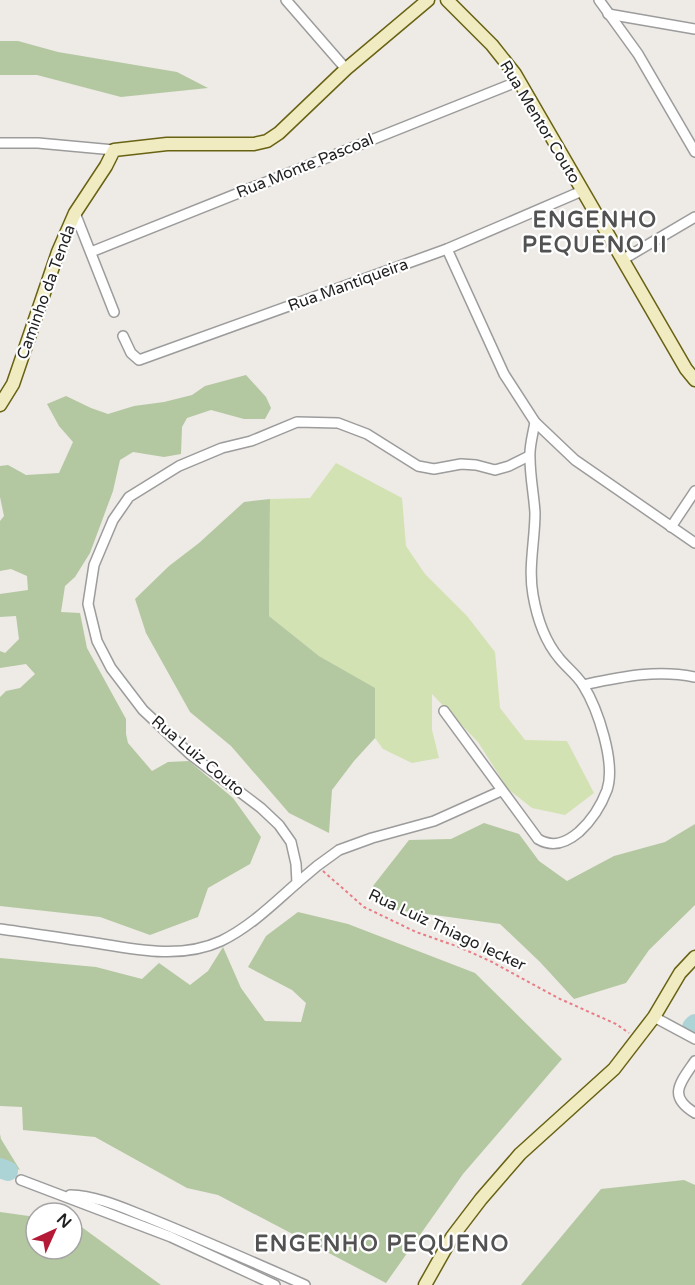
<svg xmlns="http://www.w3.org/2000/svg" width="695" height="1285" viewBox="0 0 695 1285" font-family="'Varela Round',sans-serif">
	<rect width="100%" height="100%" fill="#eeeae6"/>
	<polygon fill="#d2e2b2" points="336,463 402,498 406,546 425,574 467,616 495,652 500,708 525,740 567,741 594,793 565,815 532,808 508,789 478,742 432,694 432,730 439,758 412,763 383,749 375,738 374,688 319,656 269,616 270,499 310,498"/>
	<g fill="#b3c8a0">
		<polygon points="0,41 18,41 58,52 177,72 208,88 121,97 37,75 0,75"/>
		<polygon points="246,375 266,397 271,408 265,419 244,419 211,410 187,418 182,427 181,454 164,457 133,452 120,460 113,491 90,553 75,577 65,586 61,612 80,613 87,648 126,719 126,734 128,743 152,771 168,762 189,761 233,798 261,837 250,864 208,888 198,917 150,935 100,917 0,906 0,697 6,691 20,688 35,674 26,664 0,668 0,651 5,653 19,639 16,616 0,617 0,594 28,590 27,576 11,569 0,571 0,521 4,516 0,497 0,466 8,465 26,475 59,473 73,442 59,426 47,404 66,396 91,408 108,414 134,406 164,402 192,395 205,386"/>
		<polygon points="270,499 269,616 319,656 375,688 375,738 354,761 332,790 329,833 289,813 231,746 190,712 146,633 135,599 169,566 199,543 244,502"/>
		<polygon points="484,823 519,834 539,861 567,881 614,856 665,842 695,824 695,905 649,950 626,983 574,999 540,962 500,924 390,909 373,886 409,840 451,839"/>
		<polygon points="298,912 348,924 475,973 562,1059 463,1174 386,1283 218,1195 187,1188 95,1137 23,1130 22,1107 0,1106 0,958 96,967 142,979 159,963 190,985 208,971 223,947 241,988 265,1021 301,1022 306,1003 292,990 248,967 266,936"/>
		<polygon points="0,1134 1,1139 20,1170 0,1162"/>
		<polygon points="684,1180 695,1185 695,1285 521,1285 601,1189"/>
		<polygon points="0,1212 36,1217 36,1249 72,1249 72,1220 161,1285 0,1285"/>
	</g>
	<g fill="none" stroke-linecap="round" stroke-linejoin="round">
		<g stroke="#acd4d6" stroke-width="20">
			<polyline points="692,1027 695,1024"/>
			<polyline points="0,1168 8,1171"/>
		</g>
		<defs>
			<g id="street">
				<polyline points="286,0 346,69"/>
				<polyline points="599,0 638,54 695,152"/>
				<polyline points="608,14 695,29"/>
				<polyline points="0,143 38,143 114,150"/>
				<polyline points="75,213 114,312"/>
				<polyline points="447,249 504,374 535,422 575,460 695,543"/>
				<polyline points="91,252 519,81"/>
				<polyline points="622,260 695,217"/>
				<polyline points="123,336 131,353 139,360 447,249 582,191"/>
				<polyline points="671,527 695,491"/>
				<path d="M583,685c38,-8 73,-16 112,-8"/>
				<path d="M444,711l94,128c15,9 28,4 41,-7 12,-11 22,-26 28,-42 9,-27 -9,-81 -24,-105 -6,-10 -17,-18 -24,-27 -15,-18 -22,-40 -26,-63 -5,-27 2,-55 2,-82 -1,-18 -5,-36 -5,-55 -1,-11 3,-24 5,-36"/>
				<polyline points="297,883 317,866 339,850 372,838 434,821 501,791"/>
				<path d="M0,929c30,4 60,9 90,13 43,7 90,18 131,-1 29,-14 52,-37 76,-58l-1,-19 -5,-22 -12,-17 -18,-17 -70,-53 -48,-45 -32,-42 -14,-27 -9,-37 6,-39 19,-45 16,-23 50,-31 43,-18 29,-7 46,-19 41,1 29,11 51,32 16,3 27,-5 15,1 19,5 14,-4 20,-10"/>
				<polyline points="654,1017 695,1039"/>
				<path d="M695,1061c-15,22 -28,35 0,52"/>
				<polyline points="21,1180 171,1237 275,1285"/>
				<path d="M70,1195c28,1 53,13 79,23 52,21 104,44 156,67"/>
			</g>
			<g id="secondary">
				<polyline points="447,0 492,45 515,74 686,369 695,380"/>
				<polyline points="0,405 13,384 58,252 75,213 106,166 114,150 167,144 254,144 267,141 279,133 346,69 428,0"/>
				<polyline points="425,1285 452,1237 481,1199 520,1154 614,1069 654,1017 680,973 695,957"/>
			</g>
		</defs>
		<use href="#street" stroke="#9c9c9c" stroke-width="12"/>
		<use href="#secondary" stroke="#686213" stroke-width="15"/>
		<polyline stroke="#e87d86" stroke-width="2" stroke-dasharray="3 3" stroke-linecap="butt" points="323,871 364,907 416,932 459,947 492,962 558,998 616,1024 629,1033"/>
		<use href="#street" stroke="#fff" stroke-width="9"/>
		<use href="#secondary" stroke="#f1ebc1" stroke-width="12"/>
	</g>
	<g text-anchor="middle" dominant-baseline="central" stroke-width="4.5" stroke-linejoin="round" paint-order="stroke">
		<g font-size="16" fill="#1f1f1f" stroke="#fff">
			<text transform="translate(540 122) rotate(59)">Rua Mentor Couto</text>
			<text transform="translate(305 166) rotate(-22)">Rua Monte Pascoal</text>
			<text transform="translate(348 285) rotate(-20)">Rua Mantiqueira</text>
			<text transform="translate(46 292) rotate(-70)">Caminho da Tenda</text>
			<text transform="translate(198 756) rotate(40)">Rua Luiz Couto</text>
			<text transform="translate(447 930) rotate(25)">Rua Luiz Thiago Iecker</text>
		</g>
		<g font-size="22" font-weight="bold" letter-spacing="1.5" fill="#525252" stroke="#fff">
			<text x="595" y="220">ENGENHO<tspan x="595" dy="25">PEQUENO II</tspan></text>
			<text x="382" y="1244">ENGENHO PEQUENO</text>
		</g>
	</g>
	<g transform="translate(54 1231) rotate(45)"><circle r="28" fill="#ffffff" stroke="#a5a5a5" stroke-width="1.5"/>
	<path d="M0-4.5L10 22L0 15L-10 22Z" fill="#b41a36"/>
	<text y="-9" font-size="16" font-weight="bold" text-anchor="middle" fill="#1f1f1f">N</text>
	</g>
</svg>
